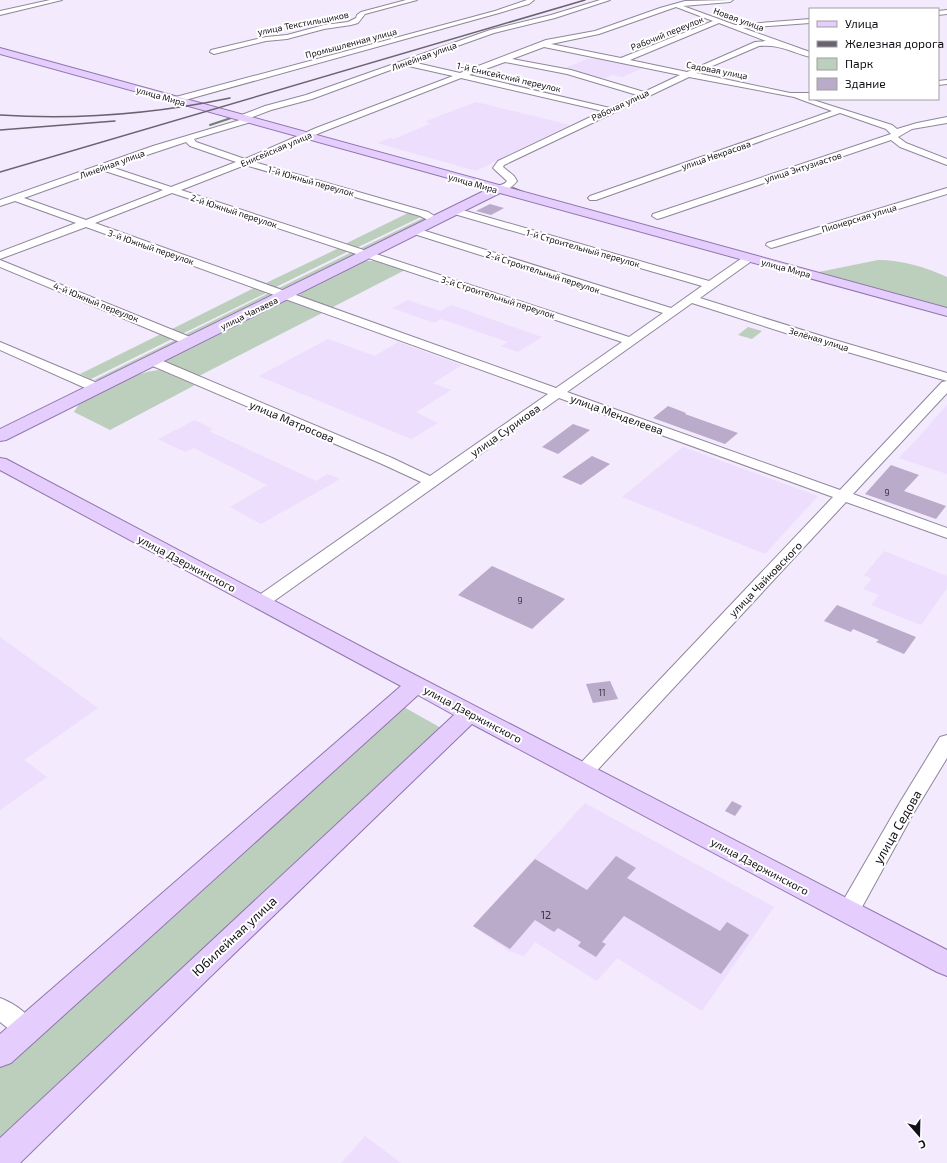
<svg xmlns="http://www.w3.org/2000/svg" width="947" height="1163" viewBox="0 0 947 1163" font-family="'Exo 2',sans-serif">
	<rect width="100%" height="100%" fill="#f3eafd"/>
	<g fill="#ecdefc">
		<polygon points="587,59 604,59 645,67 622,77 612,75 605,78 563,69"/>
		<polygon points="476,102 570,125 476,171 377,143 390,138 394,139 430,124 426,121"/>
		<polygon points="408,300 440,311 451,305 542,337 518,352 501,346 508,342 441,319 434,323 392,308"/>
		<polygon points="328,339 375,356 398,342 462,365 433,383 451,390 416,412 438,423 411,439 259,376"/>
		<polygon points="947,405 947,474 899,458 918,438"/>
		<polygon points="195,420 213,429 209,431 316,481 328,474 340,479 261,524 230,507 267,485 194,448 185,452 158,439"/>
		<polygon points="683,447 818,496 765,554 622,497"/>
		<polygon points="884,551 947,576 947,588 921,625 871,605 879,595 863,589 872,579 864,575"/>
		<polygon points="0,637 98,708 24,760 47,777 0,810"/>
		<polygon points="585,803 774,907 702,1011 617,958 597,981 535,942 524,956 509,951 473,926"/>
		<polygon points="365,1136 401,1163 341,1163"/>
	</g>
	<g fill="#bccebc">
		<polygon points="410,212 423,216 356,248 345,244"/>
		<polygon points="425,217 425,222 364,251 359,249"/>
		<polygon points="339,248 349,251 276,287 266,283"/>
		<polygon points="352,252 357,254 284,289 279,288"/>
		<path d="M878,260c23,0 48,7 69,17v33l-133,-37z"/>
		<polygon points="365,261 374,261 405,270 331,308 300,296 300,293"/>
		<polygon points="256,287 268,292 182,334 170,330"/>
		<polygon points="271,292 274,294 272,297 196,336 184,335"/>
		<polygon points="283,301 292,301 324,312 197,377 167,363 167,359"/>
		<polygon points="748,327 762,331 752,339 738,335"/>
		<polygon points="163,333 174,338 91,379 80,374"/>
		<polygon points="177,339 180,341 101,381 94,380"/>
		<path d="M159,370l36,15 -85,45 -36,-18 5,-8c25,-13 51,-31 80,-34z"/>
		<polygon points="402,706 441,728 0,1143 0,1066"/>
	</g>
	<g fill="none" stroke-linecap="round" stroke-linejoin="round">
		<g stroke="#718272" stroke-width="2">
			<polyline points="210,125 231,118"/>
			<polyline points="513,188 523,192"/>
		</g>
	</g>
	<g fill="#b9abc9">
		<polygon points="490,204 504,208 491,215 476,211"/>
		<polygon points="668,406 686,413 685,414 738,433 725,444 653,418"/>
		<polygon points="573,424 590,430 558,454 542,447"/>
		<polygon points="592,456 610,464 581,485 562,477"/>
		<polygon points="891,465 919,475 904,491 946,506 936,519 865,494"/>
		<polygon points="492,566 550,592 565,599 532,629 458,595"/>
		<polygon points="837,605 916,637 904,654 876,642 879,640 853,629 851,632 824,621"/>
		<polygon points="610,681 618,699 593,703 586,684"/>
		<polygon points="732,801 742,806 735,816 725,811"/>
		<polygon points="616,856 636,868 627,878 720,931 727,922 749,935 721,974 624,916 602,942 606,944 596,957 578,946 581,942 558,928 554,932 535,920 510,949 473,926 535,859 587,890"/>
	</g>
	<g fill="none" stroke-linecap="round" stroke-linejoin="round">
		<defs>
			<g id="minor">
				<polygon points="50,0 62,0 0,15 0,11"/>
				<polygon points="406,0 417,0 365,14 358,23 351,25 324,29 287,39 266,41 214,54 210,52 211,50 266,37 287,35 324,25 348,22 356,18 357,15 361,12"/>
				<polygon points="527,0 534,0 529,4 499,13 178,102 172,102 171,100 172,98 495,11"/>
				<path d="M600,0h10l-55,18 -61,15 -82,29 48,11 86,-33 49,-9 65,-23 25,-7 48,-1 -3,2 -47,4 52,19 75,-6v4l-67,5 67,24v5c-19,-5 -30,-13 -51,-11l-63,27 94,20h20v6l82,26 5,4 20,-6 30,-6v6l-35,6 -14,8 8,6 41,16v6l-47,-18 -9,-7 -230,78 -4,1 -5,-3 1,-2 238,-80 -5,-5 -46,-16 -244,87h-6l-2,-2 2,-2 242,-85 -38,-14 -105,-20 -185,88 -1,2 11,9 3,5c-5,7 -14,12 -22,10l-2,-2c4,-5 11,-3 14,-8l-14,-13 5,-7 105,-50 -142,-33 -139,54 -68,30 174,50 13,8 -1,2h-8l-12,-6 -175,-51 -64,25 448,147 34,-24 -252,-80 -1,-2 1,-2h8l252,79 31,-22 -251,-73 -1,-2 1,-2h8l250,72 36,-25h8l1,2 -1,2 -53,38 128,40 119,35v8l-127,-37 -128,-41 -125,89 273,98 102,-108 5,-1v12l-94,101 94,34v10l-101,-36 -256,276 -7,2 -7,-2 -3,-5 3,-5 257,-271 -274,-99 -292,208 -6,1 -6,-1 -2,-4 2,-4 166,-116 -39,-18 -234,-100 -2,-3 2,-3h8l236,100 38,18 118,-82 -462,-167 -86,32v-7l76,-29 -61,-22 -15,5v-6l153,-54 87,-26 -2,-2 1,-2 26,-10 41,-11 184,-65 61,-15zM676,7l37,14 -92,37 -70,-14 48,-10zM719,23l47,18 -11,1 -68,30 -57,-12zM544,47l136,28 -36,17 -73,-22 -59,-11zM505,62l62,12 70,21 -27,13 -141,-33zM404,65l49,11 -137,52 -71,31 -49,-17 -2,-3 57,-17 1,-2 -2,-2 21,-8 41,-11zM186,142l4,4 46,16 -65,25 -60,-20zM102,170l61,20 -77,30 -62,-22zM172,193l450,149 -66,46 -461,-165z"/>
				<polygon points="947,10 947,14 938,15 938,11"/>
				<polygon points="947,80 947,84 938,85 938,81"/>
				<polygon points="947,188 947,194 775,247 771,248 766,245 767,243"/>
				<polygon points="0,260 195,339 197,342 195,345 187,345 0,267"/>
				<polygon points="0,342 102,385 103,388 102,391 92,391 0,350"/>
				<polygon points="947,735 947,758 913,814 856,918 848,921 840,918 837,912 840,906 899,804 940,737"/>
				<path d="M0,998c14,5 32,18 38,31l-4,7 -8,4 -8,-4 -18,-14z"/>
			</g>
			<g id="major">
				<polygon points="0,48 947,308 947,316 500,193 6,440 0,441 0,429 488,189 0,54"/>
				<polygon points="0,458 6,459 392,663 947,950 947,976 937,972 472,724 210,977 20,1163 0,1163 0,1138 454,715 418,695 11,1063 0,1067 0,1034 401,686 0,470"/>
			</g>
		</defs>
		<use href="#minor" stroke="#90869b" stroke-width="2"/>
		<use href="#major" stroke="#9076ac" stroke-width="2"/>
		<use href="#minor" fill="#fff" fill-rule="evenodd"/>
		<use href="#major" fill="#e5cefd" fill-rule="evenodd"/>
		<g stroke="#69636f" stroke-width="1.5">
			<path d="M0,115c78,5 154,-1 230,-17"/>
			<polyline points="0,130 115,121"/>
			<polyline points="0,172 585,0"/>
		</g>
	</g>
	<g text-anchor="middle" dominant-baseline="central" stroke-width="4" stroke-linejoin="round" paint-order="stroke">
		<g font-size="9" fill="#120f16" stroke="#fff">
			<text transform="translate(739 19) rotate(20)">Новая улица</text>
			<text transform="translate(303 23) rotate(-11)">улица Текстильщиков</text>
			<text transform="translate(667 33) rotate(-22)">Рабочий переулок</text>
			<text transform="translate(351 43) rotate(-15)">Промышленная улица</text>
			<text transform="translate(424 56) rotate(-20)">Линейная улица</text>
			<text transform="translate(717 70) rotate(11)">Садовая улица</text>
			<text transform="translate(509 77) rotate(13)">1-й Енисейский переулок</text>
			<text transform="translate(161 96) rotate(16)">улица Мира</text>
			<text transform="translate(620 105) rotate(-25)">Рабочая улица</text>
			<text transform="translate(276 149) rotate(-23)">Енисейская улица</text>
			<text transform="translate(716 155) rotate(-19)">улица Некрасова</text>
			<text transform="translate(112 164) rotate(-20)">Линейная улица</text>
			<text transform="translate(803 167) rotate(-18)">улица Энтузиастов</text>
			<text transform="translate(311 181) rotate(16)">1-й Южный переулок</text>
			<text transform="translate(473 183) rotate(16)">улица Мира</text>
			<text transform="translate(234 211) rotate(18)">2-й Южный переулок</text>
			<text transform="translate(859 218) rotate(-17)">Пионерская улица</text>
			<text transform="translate(151 247) rotate(19)">3-й Южный переулок</text>
			<text transform="translate(583 248) rotate(16)">1-й Строительный переулок</text>
			<text transform="translate(786 268) rotate(15)">улица Мира</text>
			<text transform="translate(543 272) rotate(18)">2-й Строительный переулок</text>
			<text transform="translate(498 297) rotate(18)">3-й Строительный переулок</text>
			<text transform="translate(96 302) rotate(22)">4-й Южный переулок</text>
			<text transform="translate(249 313) rotate(-26)">улица Чапаева</text>
			<text transform="translate(819 339) rotate(17)">Зелёная улица</text>
		</g>
		<g font-size="9" fill="#3c3643">
			<text x="887" y="492">9</text>
			<text x="520" y="600">9</text>
			<text x="602" y="692">11</text>
		</g>
		<g font-size="11" fill="#120f16" stroke="#fff">
			<text transform="translate(617 414) rotate(20)">улица Менделеева</text>
			<text transform="translate(292 421) rotate(23)">улица Матросова</text>
			<text transform="translate(505 430) rotate(-35)">улица Сурикова</text>
			<text transform="translate(187 563) rotate(28)">улица Дзержинского</text>
			<text transform="translate(765 579) rotate(-46)">улица Чайковского</text>
			<text transform="translate(473 714) rotate(28)">улица Дзержинского</text>
			<text transform="translate(760 866) rotate(28)">улица Дзержинского</text>
		</g>
		<g font-size="11" fill="#3c3643">
			<text x="546" y="914">12</text>
		</g>
		<g font-size="13" fill="#120f16" stroke="#fff">
			<text transform="translate(897 827) rotate(-60)">улица Седова</text>
			<text transform="translate(234 936) rotate(-43)">Юбилейная улица</text>
		</g>
	</g>
	<rect x="809" y="8" width="130" height="92" fill="#ffffff" stroke="#a09fa2"/>
	<rect x="817" y="21" width="20" height="6" fill="#e5cefd" stroke="#a09fa2"/>
	<text x="845" y="28" font-size="12" fill="#120f16">Улица</text>
	<rect x="817" y="41" width="20" height="6" fill="#69636f" stroke="#a09fa2"/>
	<text x="845" y="48" font-size="12" fill="#120f16">Железная дорога</text>
	<rect x="817" y="58" width="20" height="12" fill="#bccebc" stroke="#a09fa2"/>
	<text x="845" y="68" font-size="12" fill="#120f16">Парк</text>
	<rect x="817" y="78" width="20" height="12" fill="#b9abc9" stroke="#a09fa2"/>
	<text x="845" y="88" font-size="12" fill="#120f16">Здание</text>
	<g transform="translate(919 1135) rotate(160)" stroke="#ffffff" stroke-width="3" paint-order="stroke">
	<path d="M0-3L7 15L0 10L-7 15Z" fill="#120f16"/>
	<text y="-6" font-size="11" font-weight="bold" text-anchor="middle" fill="#120f16">С</text>
	</g>
</svg>
